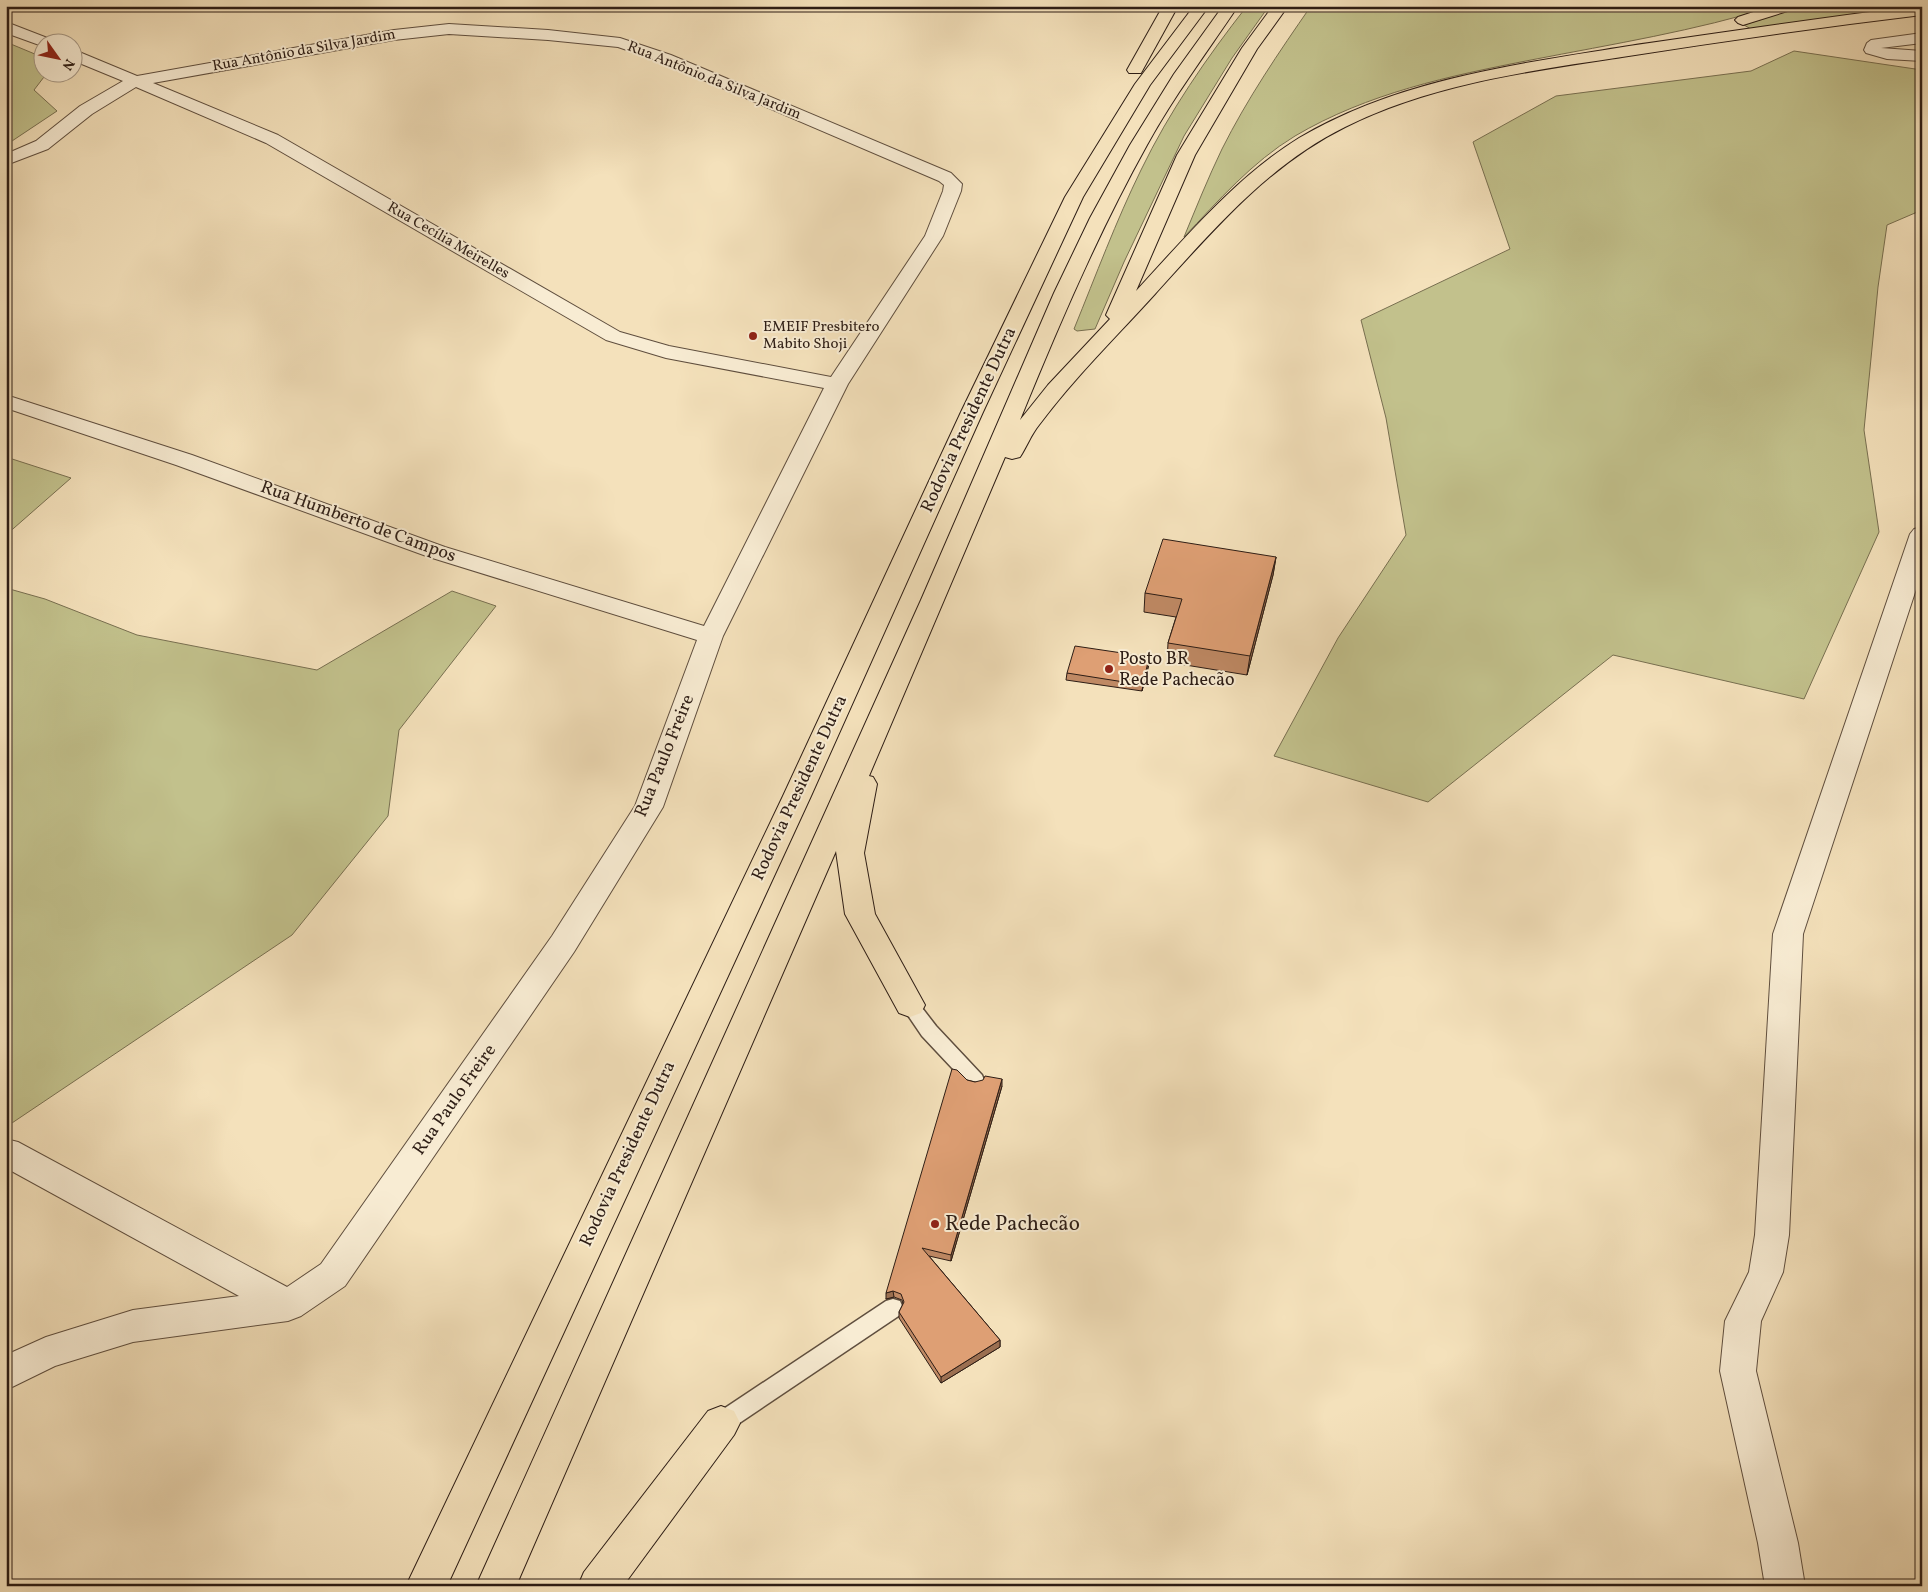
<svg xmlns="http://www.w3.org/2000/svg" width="1928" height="1592" viewBox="0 0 1928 1592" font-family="Vollkorn,serif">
	<rect width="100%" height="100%" fill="#f4e1bb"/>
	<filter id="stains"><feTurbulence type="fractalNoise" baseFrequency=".004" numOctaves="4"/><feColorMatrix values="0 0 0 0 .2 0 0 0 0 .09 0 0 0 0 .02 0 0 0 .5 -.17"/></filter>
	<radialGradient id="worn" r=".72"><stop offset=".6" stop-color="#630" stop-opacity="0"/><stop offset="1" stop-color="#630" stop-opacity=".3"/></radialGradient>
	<g fill="#c2c18c" stroke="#786f50">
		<path d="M1247,6h22l-37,52 -48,78 -60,126 -29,67 -18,2 -3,-2c22,-54 42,-108 67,-159 28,-58 66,-113 106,-164z"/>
		<path d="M1311,6h272l45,3 147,-3c-80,25 -162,38 -244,54 -82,16 -163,33 -236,76 -43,26 -77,65 -111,101 12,-29 24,-59 38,-88 25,-50 57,-97 89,-143z"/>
		<polygon points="1802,6 1910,6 1751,29 1744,25"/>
		<polygon points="6,42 42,57 42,72 47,73 34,90 57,111 6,145"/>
		<polygon points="1794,51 1922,70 1922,210 1887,225 1878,287 1864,430 1879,532 1804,699 1613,655 1428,802 1274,756 1338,638 1406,535 1386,418 1361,320 1510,249 1473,142 1556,96 1751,71"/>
		<polygon points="6,457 71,478 6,535"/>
		<polygon points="6,588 45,599 137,635 317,670 452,591 496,606 399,730 388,816 292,935 6,1127"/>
	</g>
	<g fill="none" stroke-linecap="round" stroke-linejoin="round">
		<defs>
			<g id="service">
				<polygon points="910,998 916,1000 936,1026 982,1075 984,1080 982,1085 975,1087 968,1085 922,1036 901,1005 904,1000"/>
				<polygon points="893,1299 900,1301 903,1308 900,1315 729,1430 721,1433 713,1430 710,1423 713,1416 886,1301"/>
			</g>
			<g id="minor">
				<polygon points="6,22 50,39 52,42 42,42 42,46 6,33"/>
				<path d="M449,24l99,6 72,8 51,17 280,118 11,11 -1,7 -18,45 -95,148 -125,252 -60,171 -89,145 -229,334 -44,30 -13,5 -155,21 -78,24 -49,24v-35l40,-18 87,-27 106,-14 -233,-128v-29l12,3 269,145 34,-23 231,-328 83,-130 62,-166 -268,-83 -253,-92 -170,-57v-13l186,60 253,92 259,79 120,-238 -158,-30 -60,-18 -340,-197 -130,-56 -44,27 -44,35 -42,16v-11l30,-13 44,-35 43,-25 -51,-21v-11l65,27 257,-46zM449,34l99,6 70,7 41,14 280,120 5,4 -1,6 -18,45 -94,141 -162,-31 -49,-14 -342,-197 -125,-52 241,-43z"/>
				<polygon points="1922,33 1922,43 1881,48 1922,51 1922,61 1887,59 1866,53 1864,50 1867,43 1871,40"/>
				<polygon points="1922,527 1922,571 1803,934 1789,1235 1783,1272 1761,1321 1756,1371 1798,1543 1805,1586 1765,1586 1758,1543 1720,1371 1725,1321 1749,1272 1755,1235 1773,934 1910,534 1914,529"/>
			</g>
			<g id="motorway">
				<polygon points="1163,6 1178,6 1141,73 1129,73 1127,70"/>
				<polygon points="1194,6 1209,6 1150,85 1083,197 983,412 811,796 447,1586 406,1586 783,796 961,412 1065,197 1135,84"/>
				<path d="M1223,6h15c-31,46 -64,90 -91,139 -49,88 -89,182 -127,275l28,-35 62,-66 -4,-4 71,-160 65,-107 31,-42h15l-31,43 -62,106 -59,136c50,-54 100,-114 163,-153 100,-59 218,-74 330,-92 96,-14 191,-28 287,-40h6v9c-100,12 -200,26 -300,42 -93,14 -191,27 -277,70 -77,38 -133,104 -190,167 -39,43 -81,84 -116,131 -8,10 -12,21 -19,32l-8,2 -7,-2 -136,319 4,1 4,7 -13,69 11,61 50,91 -4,8 -11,4 -11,-4 -54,-99 -9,-63 -320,735h-40l445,-986 133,-307 36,-75 40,-73 44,-71z"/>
				<path d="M1621,6h30l-2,3c-8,2 -18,2 -26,0z"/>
				<polygon points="1772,6 1796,6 1794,9 1743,25 1738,23 1735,20 1738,17"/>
				<polygon points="721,1406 734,1411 740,1423 734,1435 623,1586 578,1586 584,1572 708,1411"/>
			</g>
		</defs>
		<use href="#service" stroke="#5f4e3e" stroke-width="3"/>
		<use href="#minor" stroke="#5f4e3e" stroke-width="2"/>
		<use href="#motorway" stroke="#2d1d15" stroke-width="2"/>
		<use href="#service" fill="#f8ecd3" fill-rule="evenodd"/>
		<use href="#minor" fill="#f8ecd3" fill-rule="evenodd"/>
		<use href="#motorway" fill="#f4e1bb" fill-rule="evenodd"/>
	</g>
	<g fill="#bf8964" stroke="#2d1d15">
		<polygon points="1276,557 1273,575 1247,675 1167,662 1168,643 1176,617 1144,612 1145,593"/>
		<polygon points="1149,657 1149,664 1142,691 1066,680 1067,673"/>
		<polygon points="967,1080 975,1082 1002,1086 951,1261 929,1256 1000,1340 1000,1347 941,1383 899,1318 899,1312 903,1304 902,1300 894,1297 886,1299"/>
	</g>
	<g fill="#9b6f51" stroke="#2d1d15">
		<polygon points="1276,557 1273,575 1247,675 1250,656"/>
		<polygon points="1149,657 1149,664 1142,691 1143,685"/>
		<polygon points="1002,1079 1002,1086 951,1261 951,1255"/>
		<polygon points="893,1291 894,1297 886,1299 886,1293"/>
		<polygon points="1000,1340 1000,1347 941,1383 941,1377"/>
	</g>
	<g fill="#de9f74" stroke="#2d1d15">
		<polygon points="1163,539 1276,557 1250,656 1168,643 1182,599 1145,593"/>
		<polygon points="1075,646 1149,657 1143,685 1067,673"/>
		<polygon points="952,1069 957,1070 967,1080 975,1082 983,1080 985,1076 1002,1079 951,1255 922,1248 1000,1340 941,1377 899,1312 904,1302 901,1294 893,1291 886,1293"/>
	</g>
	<g fill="#8f2418" stroke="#f8ecd3" stroke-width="2">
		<circle cx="753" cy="336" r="5"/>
		<circle cx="1109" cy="669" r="5"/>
		<circle cx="935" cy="1224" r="5"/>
	</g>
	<g text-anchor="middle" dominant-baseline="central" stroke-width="4" stroke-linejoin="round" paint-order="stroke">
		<g font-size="15" fill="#2d1d15" stroke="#f8ecd3">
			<text transform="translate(304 51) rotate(-10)">Rua Antônio da Silva Jardim</text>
			<text transform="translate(714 81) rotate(22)">Rua Antônio da Silva Jardim</text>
			<text transform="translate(448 241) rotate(30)">Rua Cecília Meirelles</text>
		</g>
		<g font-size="15" fill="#2d1d15" stroke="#f8ecd3" text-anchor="start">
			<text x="763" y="327">EMEIF Presbitero<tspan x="763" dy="17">Mabito Shoji</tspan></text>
		</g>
		<g font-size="18" fill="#2d1d15" stroke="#f8ecd3">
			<text transform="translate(969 420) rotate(-65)">Rodovia Presidente Dutra</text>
			<text transform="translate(358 522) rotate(20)">Rua Humberto de Campos</text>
			<text transform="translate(665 756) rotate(-68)">Rua Paulo Freire</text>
			<text transform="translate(800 788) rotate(-65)">Rodovia Presidente Dutra</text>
			<text transform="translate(455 1100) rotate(-55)">Rua Paulo Freire</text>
			<text transform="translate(628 1154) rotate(-65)">Rodovia Presidente Dutra</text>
		</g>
		<g font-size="18" fill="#2d1d15" stroke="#f8ecd3" text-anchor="start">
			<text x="1119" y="659">Posto BR<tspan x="1119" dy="21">Rede Pachecão</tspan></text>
		</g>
		<g font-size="21" fill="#2d1d15" stroke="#f8ecd3" text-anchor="start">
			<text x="945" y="1224">Rede Pachecão</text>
		</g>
	</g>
	<rect width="1928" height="1592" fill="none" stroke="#f4e1bb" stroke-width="25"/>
	<rect x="8" y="8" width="1913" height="1577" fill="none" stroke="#2d1d15" stroke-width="2.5"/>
	<rect x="12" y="12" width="1903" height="1567" fill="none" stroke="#2d1d15"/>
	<g transform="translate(58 58) rotate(123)"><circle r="24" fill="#f8ecd3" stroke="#a79987"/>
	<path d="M0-4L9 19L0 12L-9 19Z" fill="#8f2418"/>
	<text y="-8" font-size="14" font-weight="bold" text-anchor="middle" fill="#2d1d15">N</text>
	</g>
	<rect width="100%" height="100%" filter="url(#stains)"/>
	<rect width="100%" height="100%" fill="url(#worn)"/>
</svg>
